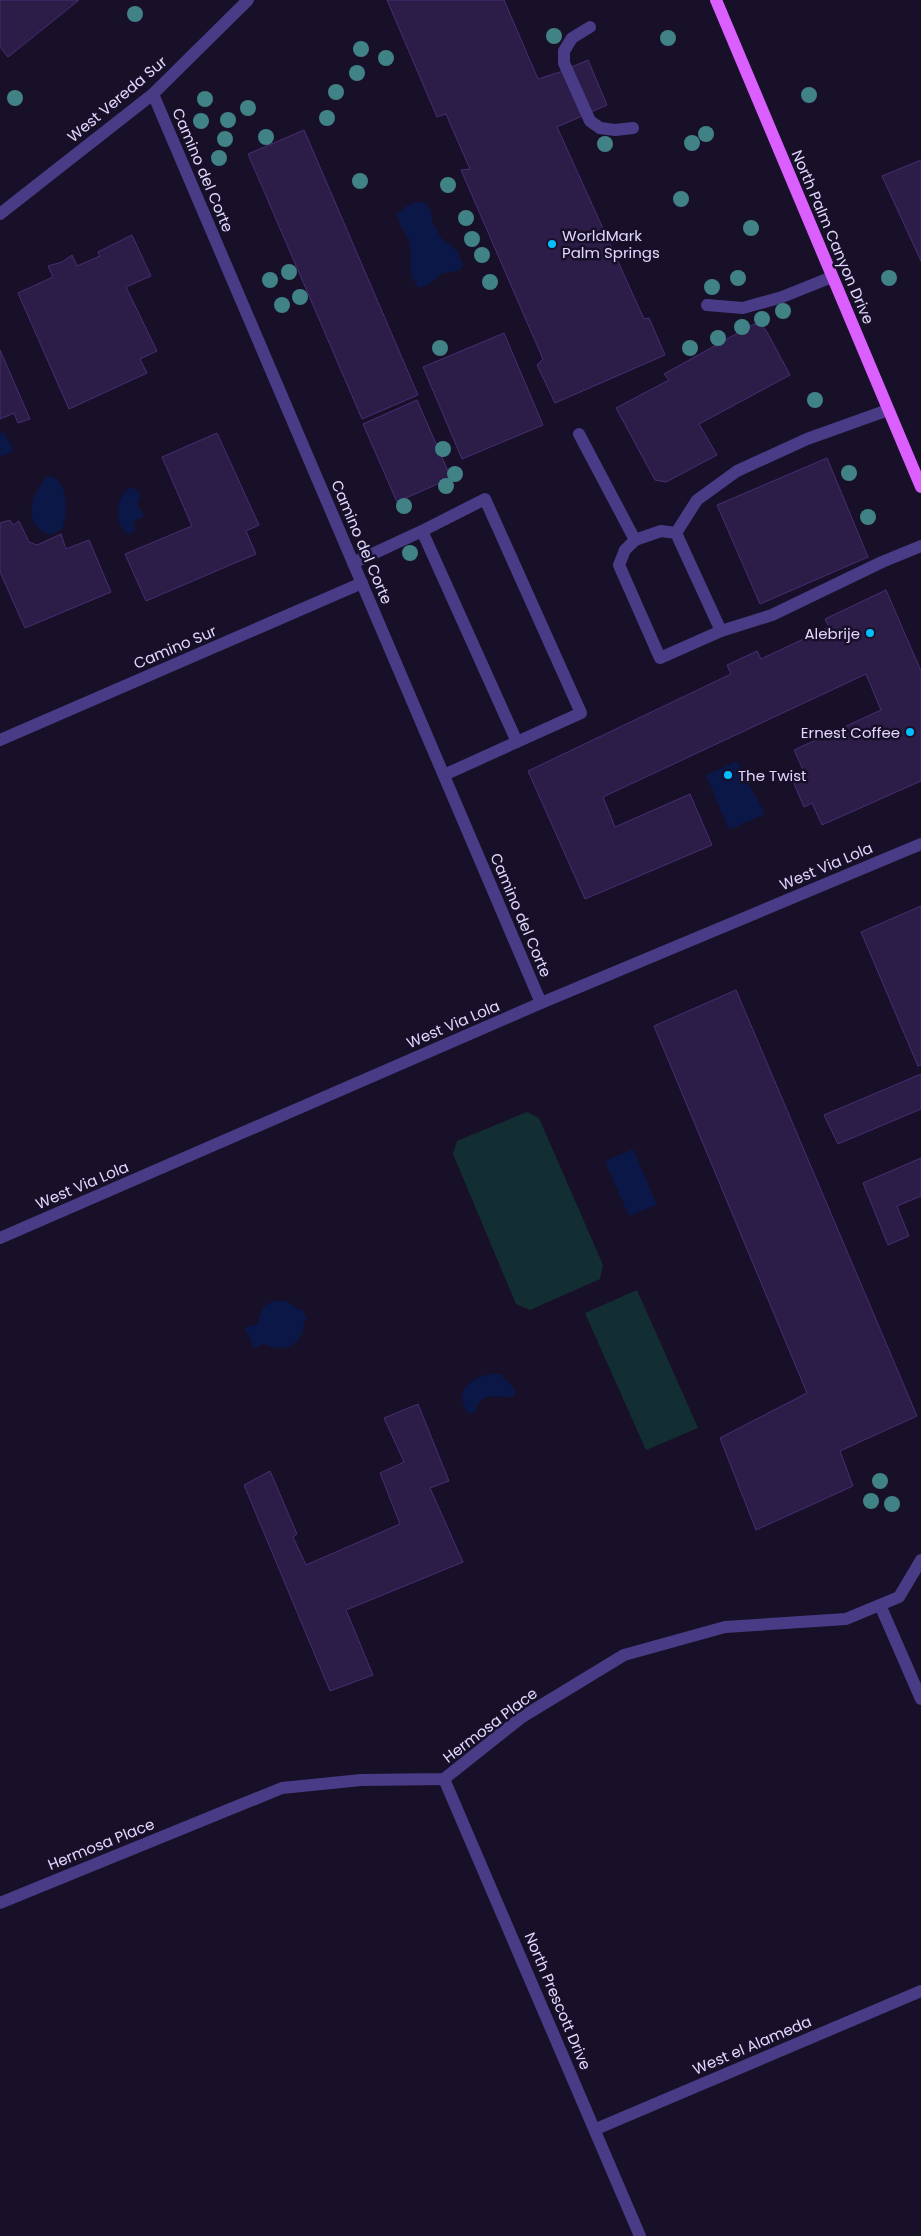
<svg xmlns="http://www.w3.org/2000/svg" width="921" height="2236" viewBox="0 0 921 2236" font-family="Poppins,sans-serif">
	<rect width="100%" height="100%" fill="#181028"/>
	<g fill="#132e32">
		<polygon points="527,1112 539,1118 603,1265 600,1279 530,1310 516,1304 453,1154 457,1141"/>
		<polygon points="637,1290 698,1428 646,1450 585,1313"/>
	</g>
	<g fill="#0b1746">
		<path d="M417,202h8l6,9 2,12 8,15 15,11 7,15 -3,6 -19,4 -10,9 -12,5c-15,-18 -4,-31 -11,-49 -4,-10 -9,-13 -11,-25l9,-8z"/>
		<polygon points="4,432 14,451 0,457 0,434"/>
		<path d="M48,476c21,3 20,39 14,53l-12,6c-30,-10 -19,-42 -2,-59z"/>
		<path d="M129,488h5l7,8 -4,8 6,10v3l-10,5 2,8 -6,4c-17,-8 -13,-37 0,-46z"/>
		<polygon points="737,761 765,814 729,830 706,775"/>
		<polygon points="633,1149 657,1205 629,1216 605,1161"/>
		<path d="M273,1301h14l12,9 3,-1 5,10 -3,2c0,24 -20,33 -39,23l-11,4 -9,-20 12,-4 6,-17z"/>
		<path d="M488,1374h12l13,13 2,6 -3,4c-14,1 -22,-6 -35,7v5l-4,4h-5c-15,-21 1,-33 20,-39z"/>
	</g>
	<g fill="#2c1c48" stroke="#472e74">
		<polygon points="0,0 79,0 8,57 0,47"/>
		<polygon points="387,0 504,0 538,79 560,72 588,60 607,105 557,127 644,319 649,318 665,355 555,403 537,365 543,359 461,170 470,169 446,114 437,117"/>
		<polygon points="304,130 418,395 362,419 248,154"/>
		<polygon points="921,160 921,261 882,176"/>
		<polygon points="132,235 151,276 126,287 157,351 140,359 147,373 69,409 18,293 53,277 48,266 62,262 72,255 77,266 100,256 98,252"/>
		<polygon points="754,324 762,326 767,332 790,375 699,424 717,455 666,482 655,480 616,408 669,380 664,374"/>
		<polygon points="504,333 543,425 462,459 423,367"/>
		<polygon points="0,350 30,419 18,423 14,413 0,419"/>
		<polygon points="417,400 451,478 397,502 363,424"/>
		<polygon points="217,433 259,525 246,531 256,554 146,601 125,554 192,526 162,457"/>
		<polygon points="827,458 868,557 760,604 717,505"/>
		<polygon points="10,520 13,525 19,521 29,542 37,545 61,534 66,549 89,540 111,592 25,628 0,572 0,523"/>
		<polygon points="886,590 921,671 921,781 822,825 812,803 804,807 792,779 804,772 794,750 881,710 866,674 603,797 615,827 690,794 712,845 585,899 528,771 731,674 727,665 757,651 761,659 829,627 825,619"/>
		<polygon points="921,906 921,1065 918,1066 861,932"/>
		<polygon points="736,990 917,1416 840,1451 853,1486 756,1530 720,1438 807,1393 654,1026"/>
		<polygon points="921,1074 921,1109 838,1144 824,1115"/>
		<polygon points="921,1158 921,1196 897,1206 909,1236 888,1245 863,1183"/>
		<polygon points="418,1404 449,1481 430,1488 463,1562 346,1610 373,1675 330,1691 244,1485 270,1471 297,1534 293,1537 306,1565 400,1524 380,1473 404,1462 384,1418"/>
	</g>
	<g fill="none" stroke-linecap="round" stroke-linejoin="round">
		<g stroke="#4a3b86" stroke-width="12">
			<polyline points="590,27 572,38 564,51 564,63 590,121 600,128 615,130 633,128"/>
			<polyline points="707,305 743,308 782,297 832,277"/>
			<polyline points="579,434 635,540 625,550 619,565 660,658 721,631 676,533 661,531 635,540"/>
			<polyline points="676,533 697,500 737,471 807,439 888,410"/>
			<polyline points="353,563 422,531"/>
			<polyline points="721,631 772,615 882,562 921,546"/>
			<polyline points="444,775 581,713 485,499 422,531 517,742"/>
			<polyline points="880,1605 921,1699"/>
		</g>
		<g stroke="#4a3b86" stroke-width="12">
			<polyline points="153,94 541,1003"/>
			<polyline points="0,214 153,94 248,0"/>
			<polyline points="0,740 362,583"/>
			<polyline points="0,1238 541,1003 921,844"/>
			<polyline points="444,1779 640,2236"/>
			<polyline points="0,1903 282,1788 361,1780 444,1779 522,1717 624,1655 725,1627 846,1619 899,1597 921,1560"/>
			<polyline points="596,2129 921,1991"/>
		</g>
		<polyline stroke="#db5efe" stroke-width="12" points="716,0 921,487"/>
	</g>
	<g fill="#418286">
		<circle cx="135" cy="14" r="8"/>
		<circle cx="554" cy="36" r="8"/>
		<circle cx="668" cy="38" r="8"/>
		<circle cx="361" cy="49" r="8"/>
		<circle cx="386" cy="58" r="8"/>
		<circle cx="357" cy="73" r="8"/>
		<circle cx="336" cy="92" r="8"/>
		<circle cx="809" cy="95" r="8"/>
		<circle cx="15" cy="98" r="8"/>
		<circle cx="205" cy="99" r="8"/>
		<circle cx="248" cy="108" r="8"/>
		<circle cx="327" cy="118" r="8"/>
		<circle cx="228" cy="120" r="8"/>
		<circle cx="201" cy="121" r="8"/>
		<circle cx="706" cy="134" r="8"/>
		<circle cx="266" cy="137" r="8"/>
		<circle cx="225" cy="139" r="8"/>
		<circle cx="692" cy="143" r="8"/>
		<circle cx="605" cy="144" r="8"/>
		<circle cx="219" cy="158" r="8"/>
		<circle cx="360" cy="181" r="8"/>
		<circle cx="448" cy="185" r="8"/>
		<circle cx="681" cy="199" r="8"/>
		<circle cx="466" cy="218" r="8"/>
		<circle cx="751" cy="228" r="8"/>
		<circle cx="472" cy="239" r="8"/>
		<circle cx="482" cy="255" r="8"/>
		<circle cx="289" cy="272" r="8"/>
		<circle cx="738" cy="278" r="8"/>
		<circle cx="889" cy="278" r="8"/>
		<circle cx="270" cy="280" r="8"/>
		<circle cx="490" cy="282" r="8"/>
		<circle cx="712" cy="287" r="8"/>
		<circle cx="300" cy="297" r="8"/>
		<circle cx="282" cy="305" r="8"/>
		<circle cx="783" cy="311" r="8"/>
		<circle cx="762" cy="319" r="8"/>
		<circle cx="742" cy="327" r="8"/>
		<circle cx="718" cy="338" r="8"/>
		<circle cx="440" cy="348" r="8"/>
		<circle cx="690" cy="348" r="8"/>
		<circle cx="815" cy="400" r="8"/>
		<circle cx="443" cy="449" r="8"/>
		<circle cx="849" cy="473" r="8"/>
		<circle cx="455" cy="474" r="8"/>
		<circle cx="446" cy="486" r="8"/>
		<circle cx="404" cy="506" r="8"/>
		<circle cx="868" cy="517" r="8"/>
		<circle cx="410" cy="553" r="8"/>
		<circle cx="880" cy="1481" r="8"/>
		<circle cx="871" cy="1501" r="8"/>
		<circle cx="892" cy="1504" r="8"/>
	</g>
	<g fill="#04befe" stroke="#181028" stroke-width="2">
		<circle cx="552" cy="244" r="5"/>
		<circle cx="870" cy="633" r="5"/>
		<circle cx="910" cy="732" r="5"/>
		<circle cx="728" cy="775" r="5"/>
	</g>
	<g text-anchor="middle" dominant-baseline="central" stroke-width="5" stroke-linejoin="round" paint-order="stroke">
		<g font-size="15" fill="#e1d7ff" stroke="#181028">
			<text transform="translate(117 99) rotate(-40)">West Vereda Sur</text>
			<text transform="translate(203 170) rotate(67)">Camino del Corte</text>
			<text transform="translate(833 237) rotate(67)">North Palm Canyon Drive</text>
			<text transform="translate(362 542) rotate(67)">Camino del Corte</text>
			<text transform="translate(175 647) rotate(-23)">Camino Sur</text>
			<text transform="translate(826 866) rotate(-23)">West Via Lola</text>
			<text transform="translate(521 915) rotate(67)">Camino del Corte</text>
			<text transform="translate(453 1024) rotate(-23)">West Via Lola</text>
			<text transform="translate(82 1185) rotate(-23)">West Via Lola</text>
			<text transform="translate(490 1725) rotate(-37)">Hermosa Place</text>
			<text transform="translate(101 1844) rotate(-22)">Hermosa Place</text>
			<text transform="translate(558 2001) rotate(67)">North Prescott Drive</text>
			<text transform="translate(752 2045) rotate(-23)">West el Alameda</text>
		</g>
		<g font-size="15" fill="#e1d7ff" stroke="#181028" text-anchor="start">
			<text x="562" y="235">WorldMark<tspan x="562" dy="17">Palm Springs</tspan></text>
			<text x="860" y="633" text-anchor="end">Alebrije</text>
			<text x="900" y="732" text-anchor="end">Ernest Coffee</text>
			<text x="738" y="775">The Twist</text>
		</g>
	</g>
</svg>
